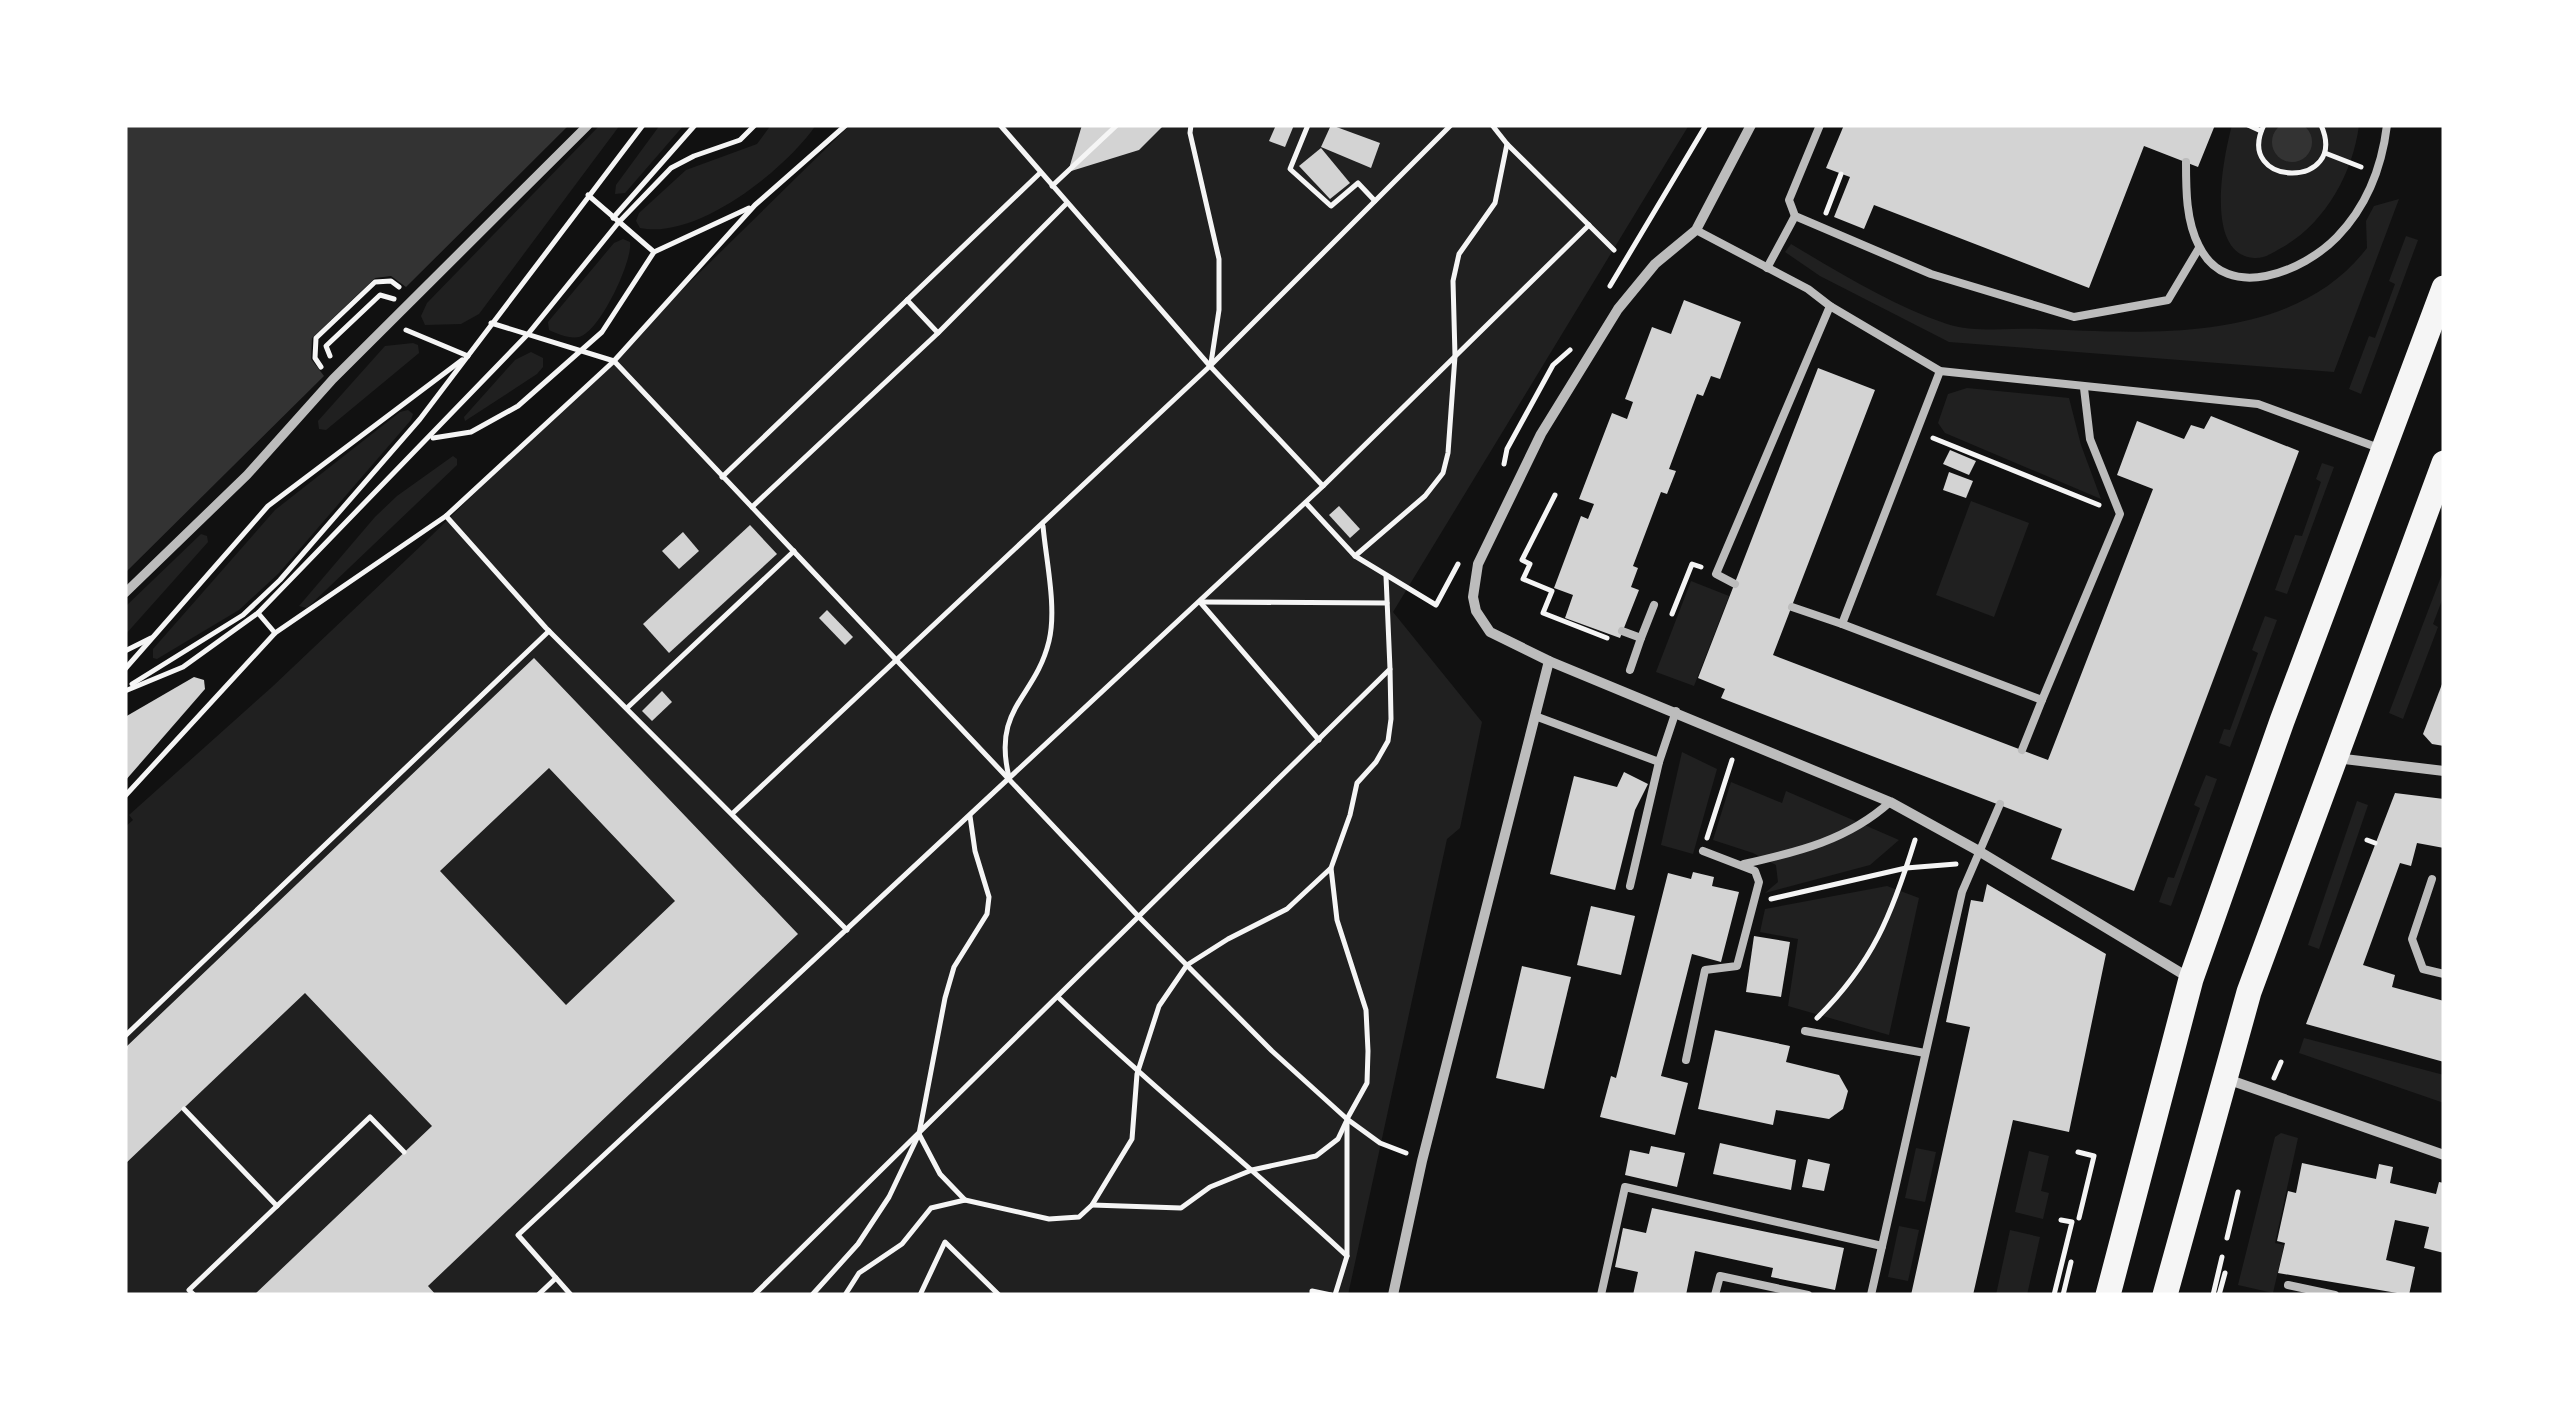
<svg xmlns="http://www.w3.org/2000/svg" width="2569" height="1420" viewBox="0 0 2569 1420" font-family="Arial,sans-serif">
	<rect width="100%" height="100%" fill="#111"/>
	<g fill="#202020">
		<polygon points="600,125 620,125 479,314 461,324 425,325 421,316 427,303"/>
		<polygon points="660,125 684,125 625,193 615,194 616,185"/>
		<path d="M771,125h45c-31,45 -119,115 -176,103l-4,-7 3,-8 47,-43 71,-26z"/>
		<polygon points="850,125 1689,125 1393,612 1482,722 1460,828 1447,839 1348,1295 125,1295 125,827 133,820 129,815 272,687 426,541"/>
		<path d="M2232,125h127c-6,48 -34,98 -76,122 -9,5 -19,12 -29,11 -51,-4 -30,-103 -22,-133z"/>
		<path d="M2399,199l-65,173 -385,-30 -129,-66 -35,-24 6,-8c49,29 102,62 156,80 27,9 64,4 92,5 108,4 254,16 328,-81l-1,-27 8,-15z"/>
		<polygon points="2406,236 2418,240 2361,394 2349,389 2369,336 2375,338 2395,284 2389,281"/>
		<path d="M623,239l7,3c3,19 -31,91 -51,95 -9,2 -22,-3 -30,-7l-1,-8 66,-79z"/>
		<polygon points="413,343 418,345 419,353 326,430 319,429 318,421 385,346"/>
		<polygon points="531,352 543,358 543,367 537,374 465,421 464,417 515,360"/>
		<polygon points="1967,388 2069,398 2081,445 2101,499 1945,433 1938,423 1948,394"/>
		<polygon points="408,410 413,414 411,420 279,573 239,610 157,659 153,658 153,649 275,510 400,412"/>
		<polygon points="453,456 457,459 457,465 307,608 299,606 375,517 397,496"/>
		<polygon points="2322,463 2334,467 2287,594 2275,590 2295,535 2302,536 2321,482 2316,479"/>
		<polygon points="1971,501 2029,523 1994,617 1936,595"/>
		<polygon points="201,534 207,536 208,542 125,635 125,607"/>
		<polygon points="2444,569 2444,595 2433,624 2438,627 2403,719 2389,713"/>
		<polygon points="1691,581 1729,596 1694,686 1656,672"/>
		<polygon points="2265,616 2277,620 2230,747 2219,743 2224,729 2230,730 2258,653 2252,650"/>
		<polygon points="1682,752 1717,769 1693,854 1661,845"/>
		<polygon points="2206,775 2217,779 2171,906 2159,902 2168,877 2174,878 2200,808 2194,805"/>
		<polygon points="1731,782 1782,803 1786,791 1899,840 1870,865 1765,893 1778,882 1776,865 1753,853 1713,840"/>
		<polygon points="2357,801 2368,805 2319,949 2308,945"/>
		<polygon points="1887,886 1919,898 1889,1035 1788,1006 1798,939 1760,932 1765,909"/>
		<polygon points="2304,1038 2444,1075 2444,1103 2299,1053"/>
		<polygon points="2281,1133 2298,1138 2275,1243 2284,1245 2273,1293 2238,1285 2275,1137"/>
		<polygon points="1916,1148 1936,1152 1925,1202 1905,1198"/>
		<polygon points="2029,1151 2049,1156 2041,1191 2049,1193 2043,1219 2015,1212"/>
		<polygon points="1899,1226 1919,1230 1908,1281 1888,1277"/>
		<polygon points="2010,1230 2040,1237 2027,1295 1996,1295"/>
	</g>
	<g fill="#333">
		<circle cx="2292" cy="142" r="20"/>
		<polygon points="125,125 569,125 406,287 391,276 375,278 312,338 311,359 324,376 125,573"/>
	</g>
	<g fill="#d3d3d3" fill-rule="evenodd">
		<polygon points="1082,125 1164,125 1139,150 1068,172"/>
		<polygon points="1276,125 1294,125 1285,147 1269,141"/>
		<polygon points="1331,125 1380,143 1371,168 1321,147"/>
		<polygon points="1844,125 2215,125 2198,167 2144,146 2089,288 1874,205 1864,229 1834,217 1850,177 1826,168"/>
		<polygon points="1321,148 1350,183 1330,199 1299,166"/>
		<polygon points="1684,300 1741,322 1720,379 1711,376 1703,396 1697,394 1669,469 1676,471 1667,494 1661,492 1633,566 1638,568 1631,587 1639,590 1620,638 1565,618 1573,595 1554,588 1581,516 1588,519 1594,504 1579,499 1612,413 1627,419 1633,402 1625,399 1652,327 1671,334"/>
		<polygon points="1818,368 1875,390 1773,655 2048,760 2153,489 2117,475 2137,421 2184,439 2191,425 2204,429 2211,416 2299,451 2134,891 2051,859 2062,829 1721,698 1725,689 1698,678"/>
		<polygon points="1950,450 1976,461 1969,475 1943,464"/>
		<polygon points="1949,472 1973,481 1966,498 1943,490"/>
		<polygon points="1339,506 1360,529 1350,538 1329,515"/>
		<polygon points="750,525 777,554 669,653 643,624"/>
		<polygon points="683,532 699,551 679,569 662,551"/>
		<polygon points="827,610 853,637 845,645 819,618"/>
		<path d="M534,658l264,276 -370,352 8,9h-182l178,-169 -127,-133 -180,171v-116zM549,768l126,133 -109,104 -126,-134z"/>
		<polygon points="194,677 204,680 205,689 125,781 125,717"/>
		<polygon points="2444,679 2444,746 2432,744 2423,734"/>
		<polygon points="662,691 672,702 652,721 642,711"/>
		<polygon points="1624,772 1648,784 1635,810 1615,890 1550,874 1574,776 1617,787"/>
		<polygon points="2395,793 2444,799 2444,848 2417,843 2411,866 2400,863 2363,965 2395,975 2392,987 2444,1001 2444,1062 2306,1024"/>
		<polygon points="1693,872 1714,877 1712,886 1739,892 1721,962 1692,954 1661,1076 1688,1083 1675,1135 1600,1117 1611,1076 1616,1078 1668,873 1691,879"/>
		<polygon points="1987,884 2106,954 2069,1132 2013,1120 1973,1295 1911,1295 1970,1027 1946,1022 1971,900 1983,902"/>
		<polygon points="1591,906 1635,916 1621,975 1577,965"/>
		<polygon points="1754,936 1790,942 1781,997 1746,992"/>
		<polygon points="1522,966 1571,977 1544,1089 1496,1078"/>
		<polygon points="1715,1030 1790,1046 1786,1062 1839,1075 1848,1091 1843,1109 1829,1119 1776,1110 1773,1125 1698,1109"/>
		<polygon points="1720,1143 1796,1160 1791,1190 1713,1174"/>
		<polygon points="1651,1146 1685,1153 1677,1187 1625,1175 1630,1150 1649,1154"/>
		<polygon points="1808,1159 1830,1164 1824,1191 1802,1187"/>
		<polygon points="2302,1163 2376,1179 2379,1164 2393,1167 2390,1183 2436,1194 2439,1182 2444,1183 2444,1253 2424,1248 2429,1227 2395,1220 2386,1260 2415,1267 2409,1295 2278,1273 2285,1243 2277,1241 2288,1191 2296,1193"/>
		<polygon points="1652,1208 1844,1248 1835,1290 1771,1277 1773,1268 1695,1251 1686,1295 1633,1295 1638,1272 1615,1267 1623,1228 1646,1233"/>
	</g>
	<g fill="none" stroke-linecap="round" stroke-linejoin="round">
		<g stroke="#f5f5f5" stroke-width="5">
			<polyline points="1000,125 1210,366 1323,486"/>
			<polyline points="1191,125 1190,133 1219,259 1219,310 1211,363"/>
			<polyline points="1308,125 1290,169 1331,206 1358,183 1375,201"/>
			<polyline points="1492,125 1507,144 1614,250"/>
			<polyline points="2248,125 2261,131"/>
			<path d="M2264,125c-31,63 86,65 57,0"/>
			<polyline points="2325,153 2361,167"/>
			<polyline points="1052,186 1117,125"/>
			<polyline points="588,195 654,252"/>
			<polyline points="1826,213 1841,174"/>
			<polyline points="613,218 695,125"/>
			<polyline points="1610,286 1706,125"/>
			<polyline points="907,300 938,333"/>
			<polyline points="491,323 614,361 1139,917 1272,1051 1347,1119 1380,1143 1406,1153"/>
			<polyline points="406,330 468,356"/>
			<polyline points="330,356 326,346 380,295 394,299"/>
			<polyline points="321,367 315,358 316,338 375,282 391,281 399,287"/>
			<polyline points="433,438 471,432 518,406 602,332 654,252 749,208"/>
			<polyline points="1933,438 2099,505"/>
			<polyline points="1504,464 1507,449 1553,365 1570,350"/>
			<polyline points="722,477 1040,173"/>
			<polyline points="1555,495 1522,560 1530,564 1523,579 1552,591 1543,613 1607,638"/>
			<polyline points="1306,503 1355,556 1436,605 1458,564"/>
			<polyline points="752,507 938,333 1066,204"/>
			<polyline points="446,516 546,628 847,930"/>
			<polyline points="1355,556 1425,496 1443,473 1448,453 1455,356 1453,281 1459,254 1495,203 1507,144"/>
			<polyline points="1200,602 1319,740"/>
			<polyline points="1203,602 1387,603"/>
			<polyline points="258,613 275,633"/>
			<polyline points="1672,614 1692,564 1701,567"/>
			<polyline points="125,651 151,638"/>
			<polyline points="125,669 268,506 462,360"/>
			<polyline points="132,684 243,615 280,580 420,419 643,125"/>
			<polyline points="125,691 183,667 258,613 528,334 618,223 671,168 694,156 740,140 755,125"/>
			<polyline points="627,708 794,551"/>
			<path d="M1009,777c-17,-70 26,-78 40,-136 8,-33 -3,-81 -6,-115"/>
			<polyline points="125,796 275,633 446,516 614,361 755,205 846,125"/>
			<polyline points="733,813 1210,366 1451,125"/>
			<polyline points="1707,838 1732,760"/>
			<polyline points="2367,840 2375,843"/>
			<polyline points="1331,868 1337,920 1366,1010 1368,1051 1367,1083 1347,1119 1347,1256 1335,1295"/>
			<polyline points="1771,899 1906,868 1956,864"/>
			<path d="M1059,998c93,90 194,170 288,258"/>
			<path d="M1817,1018c56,-55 75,-104 98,-178"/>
			<polyline points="125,1036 549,631"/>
			<polyline points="125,1047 125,1048"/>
			<polyline points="2274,1078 2281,1062"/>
			<polyline points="184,1109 277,1206"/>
			<polyline points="919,1134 940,1174 965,1200"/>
			<polyline points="2078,1152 2094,1156 2079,1218"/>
			<polyline points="1092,1205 1181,1208 1210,1187 1252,1170 1316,1156 1338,1139 1346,1122"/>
			<polyline points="2227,1238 2238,1192"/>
			<polyline points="194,1295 189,1290 370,1117 404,1152"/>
			<polyline points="538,1295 556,1278"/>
			<polyline points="571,1295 518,1235 1323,486 1589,225"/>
			<polyline points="754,1295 1390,669 1386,576"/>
			<polyline points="812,1295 858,1244 889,1197 919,1134 945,998 954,967 987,914 989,897 975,851 970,816"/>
			<polyline points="845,1295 859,1273 902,1244 931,1208 965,1200 1049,1219 1079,1217 1092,1205 1132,1139 1137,1074 1159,1006 1187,965 1228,939 1287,909 1331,868 1350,815 1357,783 1376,762 1388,741 1391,719 1390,669"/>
			<polyline points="920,1295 945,1242 999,1295"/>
			<polyline points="1312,1295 1312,1291 1331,1295"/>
			<polyline points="2054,1295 2072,1222 2061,1220"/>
			<polyline points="2063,1295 2071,1262"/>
			<polyline points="2213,1295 2222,1257"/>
			<polyline points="2219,1295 2225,1273"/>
		</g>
		<g stroke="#bcbcbc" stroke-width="8">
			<polyline points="1820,125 1789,200 1795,216 1931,274 2074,317 2168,300 2199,248"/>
			<path d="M2186,162c0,28 0,59 13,84 28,58 105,25 138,-9 30,-31 45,-71 50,-112"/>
			<polyline points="1696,230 1808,289 1830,306 1940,371 2258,404 2379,448"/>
			<polyline points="1767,268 1795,216"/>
			<polyline points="1940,371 1842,624 2042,700 2120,514 2090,439 2084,388"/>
			<polyline points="1735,584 1716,574 1830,306"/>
			<polyline points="1792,607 1842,624"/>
			<polyline points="1622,631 1641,638 1630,670"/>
			<polyline points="1641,638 1654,605"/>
			<polyline points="1535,716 1659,762 1676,711"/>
			<polyline points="2022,750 2042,700"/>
			<path d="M1744,864c54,-12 104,-24 146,-62"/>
			<polyline points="2432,879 2412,939 2423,969 2444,974"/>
			<polyline points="1630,886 1659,762"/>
			<polyline points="1805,1031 1925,1053"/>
			<polyline points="1686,1060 1705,970 1737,966 1759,882 1755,871 1703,851"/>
			<polyline points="2288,1285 2335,1295"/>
			<polyline points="1601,1295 1625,1187 1882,1246"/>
			<polyline points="1715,1295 1720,1276 1808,1295"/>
			<polyline points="1871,1295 1962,892 2000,804"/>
		</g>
		<polyline stroke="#bcbcbc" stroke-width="9" points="125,593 247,475 333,379 588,125"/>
		<g stroke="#bcbcbc" stroke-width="10">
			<polyline points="1751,125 1696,230 1655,264 1618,309 1541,434 1478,564 1473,597 1476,611 1490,632 1549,661 1890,802 1977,850 2191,979"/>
			<polyline points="2336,758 2444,771"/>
			<polyline points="2224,1078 2444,1155"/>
			<polyline points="1393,1295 1422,1161 1549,661"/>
		</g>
		<g stroke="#f5f5f5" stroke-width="25">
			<polyline points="2108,1295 2191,979 2282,721 2444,288"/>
			<polyline points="2165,1295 2249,992 2444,463"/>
		</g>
	</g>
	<rect width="2569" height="1420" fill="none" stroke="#ffffff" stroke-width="255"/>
</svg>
